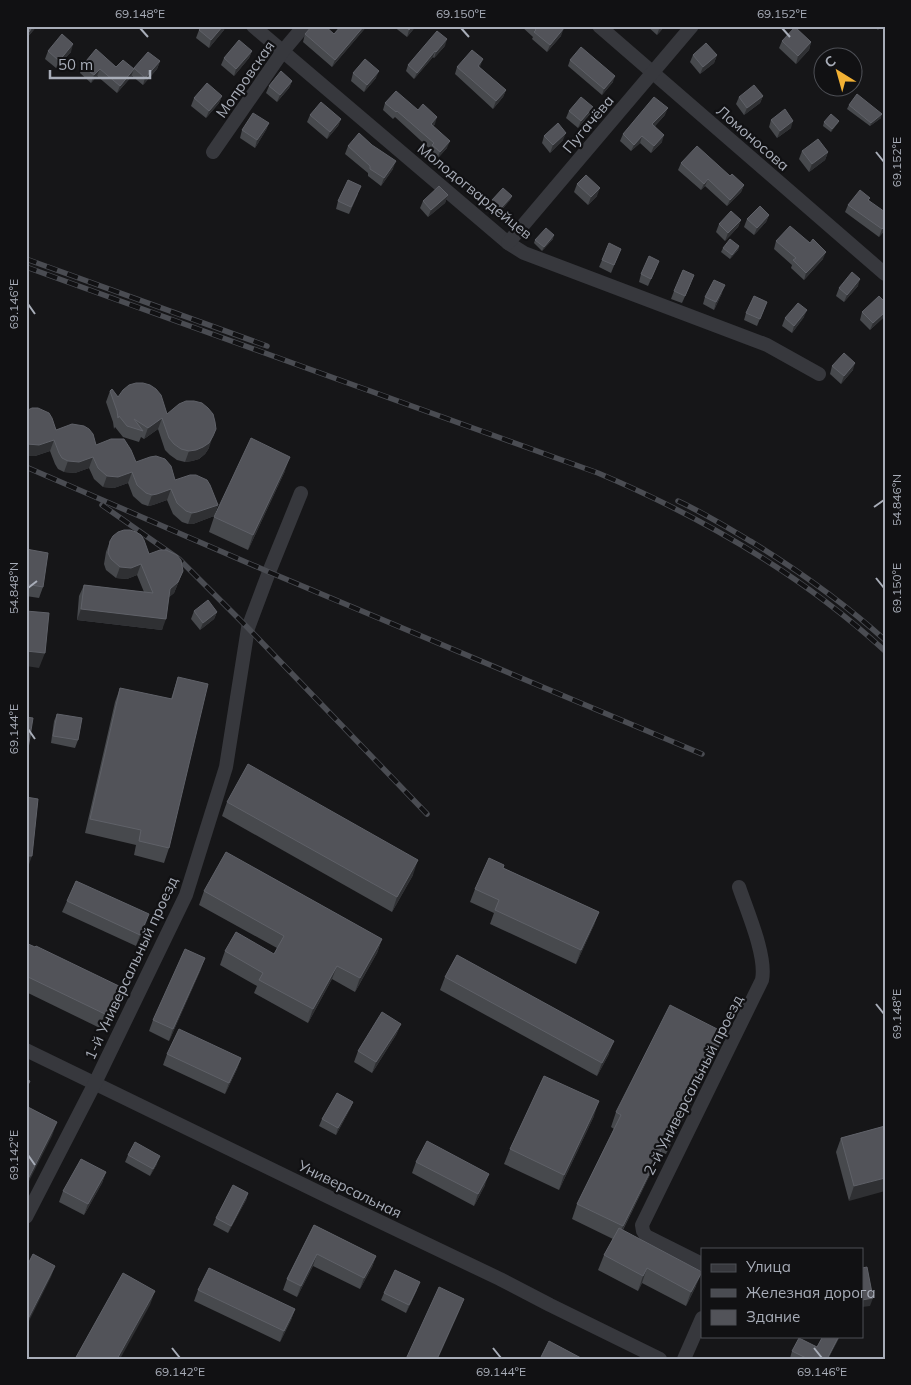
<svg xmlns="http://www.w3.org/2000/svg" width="911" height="1385" viewBox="0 0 911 1385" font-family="Mulish,sans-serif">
	<rect width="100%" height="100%" fill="#161618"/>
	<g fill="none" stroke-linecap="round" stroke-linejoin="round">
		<g stroke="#37383d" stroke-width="14">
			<polyline points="253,26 508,243 524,253 767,345 819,374"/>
			<polyline points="599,26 885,274"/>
			<polyline points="213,152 283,51 304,26"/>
			<polyline points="508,243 692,26"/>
			<polyline points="26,1050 343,1204 500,1279 550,1305 660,1359"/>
			<polyline points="26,1217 95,1083 186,895 226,767 248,628 269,572 301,493"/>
			<path d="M702,1264l-56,-28 -3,-5 -1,-6 120,-245c5,-24 -15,-69 -23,-93"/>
			<polyline points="684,1359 702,1318"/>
		</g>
		<defs>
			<g id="rail">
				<polyline points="26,259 267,346"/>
				<path d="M26,267l572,206c104,44 203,101 287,178"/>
				<polyline points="26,467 269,572 702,754"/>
				<path d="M678,501c26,12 50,27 74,41 47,29 92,61 133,98"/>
				<polyline points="102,505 179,559 248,628 427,814"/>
			</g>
		</defs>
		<use href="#rail" stroke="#4a4c52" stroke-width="5.5"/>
		<use href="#rail" stroke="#111113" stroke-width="4" stroke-dasharray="11" stroke-linecap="butt"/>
	</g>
	<g fill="#47494d">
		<polygon points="26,26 37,26 26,39"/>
		<polygon points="203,26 225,26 224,30 209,48 196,38 199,30"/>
		<polygon points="341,26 367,26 332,67 303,42 305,34 334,34"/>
		<polygon points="393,26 416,26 407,37"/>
		<polygon points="521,26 562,26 561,36 547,52 532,39 533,37"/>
		<polygon points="647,26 665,26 657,35"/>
		<polygon points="874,26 881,26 878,30"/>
		<polygon points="782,41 811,42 809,50 796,64 779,48"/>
		<polygon points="445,46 434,58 433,57 414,79 406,71 408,65"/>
		<polygon points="48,51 71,52 56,68 45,59"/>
		<polygon points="252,51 249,58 234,76 221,65 224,58"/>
		<polygon points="693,55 717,55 714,63 700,74 690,62"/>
		<polygon points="570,60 613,82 602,95 568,66"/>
		<polygon points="160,61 157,69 143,85 132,76 117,93 97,76 91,83 80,73 82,66 116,67 133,69 134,68"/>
		<polygon points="457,67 480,67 480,68 506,90 503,97 493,109 455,74"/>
		<polygon points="824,67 824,81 819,77 822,69"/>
		<polygon points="353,73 376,78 364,92 351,81"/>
		<polygon points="292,81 289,88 277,102 266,93 269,86"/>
		<polygon points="222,96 219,103 206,118 191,106 194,98"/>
		<polygon points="763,96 760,103 744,115 736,104 739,97"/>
		<polygon points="385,103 418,110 435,124 433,126 447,148 437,159 430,152 431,150 395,117 393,119 383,110"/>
		<polygon points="849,105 881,118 870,126 847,109"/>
		<polygon points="569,111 590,114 578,128 566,118"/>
		<polygon points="310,115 341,119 338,126 327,139 307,122"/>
		<polygon points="665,115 655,126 662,142 651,153 640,143 631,151 620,141 623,134"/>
		<polygon points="771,120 791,128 777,138 769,127"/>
		<polygon points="839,121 837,124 831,132 823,126 824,122"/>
		<polygon points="269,123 266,130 255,148 240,138 242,130"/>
		<polygon points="544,136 563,140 550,153 542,143"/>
		<polygon points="348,146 393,169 381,186 368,176 368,173 345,154"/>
		<polygon points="802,151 828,152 825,160 809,172 799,159"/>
		<polygon points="681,163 730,176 744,185 741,192 727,206 705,186 701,190 678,170"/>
		<polygon points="577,184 597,196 588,205 574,192"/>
		<polygon points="358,194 349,214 336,209 338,201"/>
		<polygon points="448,195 445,203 428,217 420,208 423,201"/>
		<polygon points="512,196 510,200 500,212 491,203 492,200"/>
		<polygon points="869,200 885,230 879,237 845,212 848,205"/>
		<polygon points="769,215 766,222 754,235 744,227 747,219"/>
		<polygon points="741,220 738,227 725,241 716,232 719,224"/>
		<polygon points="553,239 542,251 534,243 535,240"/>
		<polygon points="776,241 823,259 804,280 791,268 792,265 774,249"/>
		<polygon points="739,246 738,250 730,259 721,252 723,248"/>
		<polygon points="618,256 611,273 599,267 602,260"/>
		<polygon points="656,268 648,286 639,282 641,274"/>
		<polygon points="691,283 682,303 671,299 674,291"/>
		<polygon points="858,286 844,302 836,296 839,288"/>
		<polygon points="722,293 714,310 703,304 705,297"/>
		<polygon points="767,302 757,326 744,320 746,313"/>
		<polygon points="885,302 885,316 870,330 860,320 862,312"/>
		<polygon points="804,317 792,333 782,326 785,318"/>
		<polygon points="832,366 853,370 841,384 830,374"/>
		<polygon points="110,391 118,397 167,414 209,448 205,454 199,459 192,461 185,462 177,460 170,455 165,450 158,429 144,439 141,437 139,442 123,437 115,427 114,429 113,422 106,402"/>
		<polygon points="26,411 56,430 96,445 136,462 175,480 218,505 214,516 193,524 188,524 182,522 173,514 167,500 153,505 148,506 142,504 133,496 128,483 114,488 103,487 94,479 89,468 75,473 64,472 58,469 55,464 50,451 35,456 26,456"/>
		<polygon points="285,471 248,550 209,532 214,517"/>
		<polygon points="110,541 149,554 183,571 174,593 169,597 162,630 77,620 79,596 84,585 144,592 137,575 127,579 116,578 106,570 104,564 106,552"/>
		<polygon points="26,549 43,587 39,598 26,596"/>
		<polygon points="194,611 217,612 214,619 200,630 191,619"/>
		<polygon points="178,677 169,848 164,863 134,855 136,845 85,833 115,702 120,688 171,699"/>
		<polygon points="57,714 78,740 75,748 51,743 54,721"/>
		<polygon points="227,802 413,875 392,912 222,816"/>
		<polygon points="503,868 599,912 594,925 576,964 490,924 494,913 470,902 475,889"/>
		<polygon points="204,891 382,939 377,953 355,992 332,979 308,1023 254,993 257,986 220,965 225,951 274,954 277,948 199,905"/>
		<polygon points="67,901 145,926 136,946 62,912"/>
		<polygon points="26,943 118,1001 104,1030 26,992"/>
		<polygon points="201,969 169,1041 149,1031 153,1020"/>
		<polygon points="445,977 609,1054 597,1076 440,990"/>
		<polygon points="401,1024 396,1035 372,1073 354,1062 358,1051"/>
		<polygon points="725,1033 719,1047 666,1154 661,1152 623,1230 696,1286 686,1306 642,1283 638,1291 598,1270 604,1255 613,1239 572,1219 577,1204 614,1129 611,1127 616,1112"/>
		<polygon points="167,1054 241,1058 237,1069 225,1094 163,1065"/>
		<polygon points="353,1102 350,1109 336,1135 319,1126 322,1119"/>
		<polygon points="594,1116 559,1190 504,1164 510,1149"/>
		<polygon points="885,1126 849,1201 836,1152 841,1138"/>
		<polygon points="128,1155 157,1164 150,1176 125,1162"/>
		<polygon points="416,1162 485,1185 474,1206 412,1173"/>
		<polygon points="106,1172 102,1183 84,1215 59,1202 63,1191"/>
		<polygon points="248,1193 246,1200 228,1233 213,1225 216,1218"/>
		<polygon points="314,1225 376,1256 372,1267 360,1289 313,1266 297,1297 283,1290 287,1279"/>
		<polygon points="198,1290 295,1309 291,1320 280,1342 194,1301"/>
		<polygon points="417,1290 406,1313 381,1300 384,1293"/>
		<polygon points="823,1336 840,1336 828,1359 790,1358 792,1351 817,1347"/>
	</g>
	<g fill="#2f3033">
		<polygon points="33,26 37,26 26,39 29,32"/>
		<polygon points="223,26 225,26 224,30 209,48 211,40"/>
		<polygon points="364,26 367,26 332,67 335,60"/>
		<polygon points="413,26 416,26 407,37 409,30"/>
		<polygon points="662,26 665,26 657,35 659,29"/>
		<polygon points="564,28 561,36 547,52 550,45"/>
		<polygon points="447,39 445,46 434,58 436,52"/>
		<polygon points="811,42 809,50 796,64 798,56"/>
		<polygon points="73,44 71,52 56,68 59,61"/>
		<polygon points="252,51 249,58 234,76 236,69"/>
		<polygon points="435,51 433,57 414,79 417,73"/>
		<polygon points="717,55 714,63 700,74 703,67"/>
		<polygon points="483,59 480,67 475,73 478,66"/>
		<polygon points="160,61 157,69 143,85 145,78"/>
		<polygon points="100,69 97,76 91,83 94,75"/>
		<polygon points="134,69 131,77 117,93 120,86"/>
		<polygon points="379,71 376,78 364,92 367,85"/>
		<polygon points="615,76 613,82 602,95 604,89"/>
		<polygon points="292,81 289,88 277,102 280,95"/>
		<polygon points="506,90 503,97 493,109 496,101"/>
		<polygon points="222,96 219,103 206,118 209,111"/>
		<polygon points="763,96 760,103 744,115 747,108"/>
		<polygon points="593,107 590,114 578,128 581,121"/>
		<polygon points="668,108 665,115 650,131 652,124"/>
		<polygon points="882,114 881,118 870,126 871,123"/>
		<polygon points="437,117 435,124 428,131 431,124"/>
		<polygon points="341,119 338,126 327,139 330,132"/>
		<polygon points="793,121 791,128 777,138 780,131"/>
		<polygon points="839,121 837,124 831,132 832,129"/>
		<polygon points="269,123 266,130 255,148 257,140"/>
		<polygon points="566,133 563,140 550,153 553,145"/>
		<polygon points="664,135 662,142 651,153 654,146"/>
		<polygon points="642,136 640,143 631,151 634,145"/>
		<polygon points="450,141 447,148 437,159 440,152"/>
		<polygon points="828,152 825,160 809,172 812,164"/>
		<polygon points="396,161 393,169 381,186 384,178"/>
		<polygon points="708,179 705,186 701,190 704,184"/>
		<polygon points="744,185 741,192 727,206 730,200"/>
		<polygon points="600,188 597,196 588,205 591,197"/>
		<polygon points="448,195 445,203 428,217 431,210"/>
		<polygon points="512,196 510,200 500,212 501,208"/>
		<polygon points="769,215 766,222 754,235 757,228"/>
		<polygon points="741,220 738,227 725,241 728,233"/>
		<polygon points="885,226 885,230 879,237 882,229"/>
		<polygon points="554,235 553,239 542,251 544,247"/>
		<polygon points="739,246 738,250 730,259 732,255"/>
		<polygon points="826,252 823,259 804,280 806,273"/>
		<polygon points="860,279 858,286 844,302 847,295"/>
		<polygon points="725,285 722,293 714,310 716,302"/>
		<polygon points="807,310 804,317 792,333 794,326"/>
		<polygon points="885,312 885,316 870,330 873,323"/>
		<polygon points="855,363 853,370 841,384 844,376"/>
		<polygon points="162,418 158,429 144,439 148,428"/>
		<polygon points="213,436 209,448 205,454 199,459 192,461 185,462 189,451"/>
		<polygon points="54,440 50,451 35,456 26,456 26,447 27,444"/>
		<polygon points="93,457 89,468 75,473 64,472 68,461"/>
		<polygon points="290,457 285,471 248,550 253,535"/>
		<polygon points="132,472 128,483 114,488 103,487 107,476"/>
		<polygon points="171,489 167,500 153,505 148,506 152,495"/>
		<polygon points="218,505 214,516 193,524 188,524 192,513"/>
		<polygon points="141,564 137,575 127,579 116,578 120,567"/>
		<polygon points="183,571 174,593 166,600 170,589"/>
		<polygon points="81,609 166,619 162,630 77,620"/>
		<polygon points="217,612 214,619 200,630 203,623"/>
		<polygon points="26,651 45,653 39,668 26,666"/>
		<polygon points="26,856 32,856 27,870 26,870"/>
		<polygon points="418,860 413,875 392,912 397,897"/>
		<polygon points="599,912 594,925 576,964 581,950"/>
		<polygon points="149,914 145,926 136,946 140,935"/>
		<polygon points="382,939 377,953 355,992 360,978"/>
		<polygon points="205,958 201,969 169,1041 173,1029"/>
		<polygon points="337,966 332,979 308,1023 313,1009"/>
		<polygon points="123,988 118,1001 104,1030 109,1016"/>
		<polygon points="401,1024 396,1035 372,1073 376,1062"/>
		<polygon points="725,1033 719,1047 666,1154 671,1140"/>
		<polygon points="614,1041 609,1054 597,1076 602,1063"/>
		<polygon points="241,1058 237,1069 225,1094 229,1083"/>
		<polygon points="599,1101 594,1116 559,1190 564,1175"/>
		<polygon points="353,1102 350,1109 336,1135 338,1128"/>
		<polygon points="57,1122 52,1136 26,1187 26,1183"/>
		<polygon points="667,1138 661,1152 617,1241 623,1226"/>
		<polygon points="160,1156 157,1164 150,1176 153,1169"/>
		<polygon points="106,1172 102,1183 84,1215 88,1204"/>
		<polygon points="489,1174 485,1185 474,1206 478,1194"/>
		<polygon points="885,1178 885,1191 849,1201 854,1186"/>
		<polygon points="248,1193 246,1200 228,1233 231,1226"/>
		<polygon points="317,1254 313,1266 297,1297 301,1286"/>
		<polygon points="376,1256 372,1267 360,1289 364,1278"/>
		<polygon points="55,1266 51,1277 26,1327 28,1319"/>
		<polygon points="647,1268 642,1283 638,1291 643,1276"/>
		<polygon points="702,1272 696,1286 686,1306 691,1292"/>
		<polygon points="420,1282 417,1290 406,1313 409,1305"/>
		<polygon points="155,1291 150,1305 120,1359 117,1359"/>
		<polygon points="873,1298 870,1306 862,1307 862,1300"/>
		<polygon points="464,1299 459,1312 438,1359 437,1359"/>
		<polygon points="295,1309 291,1320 280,1342 284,1331"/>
		<polygon points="839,1336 840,1336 828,1359 827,1359"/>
	</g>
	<g fill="#525359" stroke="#5f6168">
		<polygon points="26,26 33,26 29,32 26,30"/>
		<polygon points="203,26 223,26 211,40 199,30"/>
		<polygon points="312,26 325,26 334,34 341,26 364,26 335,60 305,34"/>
		<polygon points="405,26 413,26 409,30"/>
		<polygon points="532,26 562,26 564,28 550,45 534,32 536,30"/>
		<polygon points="656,26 662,26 659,29"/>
		<polygon points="795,27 811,42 798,56 782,41"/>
		<polygon points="437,31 447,39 436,52 435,51 417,73 408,65"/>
		<polygon points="62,34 73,44 59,61 48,51"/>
		<polygon points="239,40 252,51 236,69 224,58"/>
		<polygon points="706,43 717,55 703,67 693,55"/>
		<polygon points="581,47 615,76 604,89 570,60"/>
		<polygon points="96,49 116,67 123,60 134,69 120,86 100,69 94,75 82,66"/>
		<polygon points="472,50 483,59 478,66 506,90 496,101 457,67"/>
		<polygon points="148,52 160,61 145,78 134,68"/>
		<polygon points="834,54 838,58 831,58"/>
		<polygon points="365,59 379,71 367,85 353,73"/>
		<polygon points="281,71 292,81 280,95 269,86"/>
		<polygon points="207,83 222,96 209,111 194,98"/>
		<polygon points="754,85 763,96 747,108 739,97"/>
		<polygon points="396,91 418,110 423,104 437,117 431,124 450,141 440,152 432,145 434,143 397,111 396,112 385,103"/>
		<polygon points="857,94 882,114 871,123 849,105"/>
		<polygon points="581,97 593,107 581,121 569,111"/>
		<polygon points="654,97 668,108 652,124 664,135 654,146 642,136 634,145 623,134"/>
		<polygon points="321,102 341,119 330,132 310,115"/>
		<polygon points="785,109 793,121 780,131 771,120"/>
		<polygon points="253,113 269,123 257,140 242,130"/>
		<polygon points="831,114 839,121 832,129 824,122"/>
		<polygon points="558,123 566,133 553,145 544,136"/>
		<polygon points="359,133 372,145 396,161 384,178 370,169 370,166 348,146"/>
		<polygon points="818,139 828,152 812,164 802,151"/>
		<polygon points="697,146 730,176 732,174 744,185 730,200 708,179 704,184 681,163"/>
		<polygon points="586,175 600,188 591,197 577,184"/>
		<polygon points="348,180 361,186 351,207 338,201"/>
		<polygon points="439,186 448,195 431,210 423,201"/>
		<polygon points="503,188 512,196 501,208 492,200"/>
		<polygon points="860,190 870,198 868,200 885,212 885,226 882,229 848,205"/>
		<polygon points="760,206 769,215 757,228 747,219"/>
		<polygon points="731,211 741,220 728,233 719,224"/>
		<polygon points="790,226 810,243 813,239 826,252 806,273 793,260 796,258 776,241"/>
		<polygon points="546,228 554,235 544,247 535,240"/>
		<polygon points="730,239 739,246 732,255 723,248"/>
		<polygon points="609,243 621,249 614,265 602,260"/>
		<polygon points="649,256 659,261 651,279 641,274"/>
		<polygon points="683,270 694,275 685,296 674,291"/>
		<polygon points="852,272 860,279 847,295 839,288"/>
		<polygon points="714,280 725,285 716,302 705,297"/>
		<polygon points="754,296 767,302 760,319 746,313"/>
		<polygon points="879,296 885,302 885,312 873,323 862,312"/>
		<polygon points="798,303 807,310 794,326 785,318"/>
		<polygon points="844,353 855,363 844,376 832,366"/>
		<polygon points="136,383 143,383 150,385 156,389 161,395 167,414 179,404 186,401 194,401 202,403 208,408 213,414 215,422 216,429 213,436 209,443 203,447 196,450 189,451 181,449 174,444 169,438 162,418 148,428 134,419 143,431 127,426 119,416 118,418 117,411 110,391 112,389 118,397 123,390 129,385"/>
		<polygon points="32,408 38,408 49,413 52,418 56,430 72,424 84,426 89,429 93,434 96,445 111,439 124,439 131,450 136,462 150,457 156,456 165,459 171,466 175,480 190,475 196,475 207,480 210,485 218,505 197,512 192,513 186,511 177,503 171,489 157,494 152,495 146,493 137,485 132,472 118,477 107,476 98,468 93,457 79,462 68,461 62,458 59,453 54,440 39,445 27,444 26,444 26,411"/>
		<polygon points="251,438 290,457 253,535 214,517"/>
		<polygon points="124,530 130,530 136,532 141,535 144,540 149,554 160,550 166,550 177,555 181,560 183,571 178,582 170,589 166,619 81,609 84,585 153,593 141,564 131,568 120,567 111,559 108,553 110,541 113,536 118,532"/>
		<polygon points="26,549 48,553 43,587 26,584"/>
		<polygon points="208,600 217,612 203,623 194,611"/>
		<polygon points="26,611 49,613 45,653 26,651"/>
		<polygon points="178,677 208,684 169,848 139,841 141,830 90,819 120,688 172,699"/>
		<polygon points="57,714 82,718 78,740 53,736"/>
		<polygon points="26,717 33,718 27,755 26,754"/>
		<polygon points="248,764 418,860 397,897 227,802"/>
		<polygon points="26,797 38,799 32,856 26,856"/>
		<polygon points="226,852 382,939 360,978 337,966 313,1009 259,980 263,973 225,951 236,932 274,954 284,936 204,891"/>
		<polygon points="489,858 504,865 503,868 599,912 581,950 495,910 499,900 475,889"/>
		<polygon points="76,881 149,914 140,935 67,901"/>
		<polygon points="26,943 35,947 36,946 123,988 109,1016 26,976"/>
		<polygon points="185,949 205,958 173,1029 153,1020"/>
		<polygon points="457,955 614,1041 602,1063 445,977"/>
		<polygon points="670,1005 725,1033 671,1140 667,1138 623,1226 577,1204 621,1115 616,1112"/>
		<polygon points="382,1012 401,1024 376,1062 358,1051"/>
		<polygon points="179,1029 241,1058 229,1083 167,1054"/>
		<polygon points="544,1076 599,1101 564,1175 510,1149"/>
		<polygon points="26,1079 30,1081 26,1089"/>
		<polygon points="337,1093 353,1102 338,1128 322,1119"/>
		<polygon points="26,1106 57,1122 26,1183"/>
		<polygon points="885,1126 885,1178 854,1186 841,1138"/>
		<polygon points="427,1141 489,1174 478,1194 416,1162"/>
		<polygon points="135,1142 160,1156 153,1169 128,1155"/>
		<polygon points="81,1159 106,1172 88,1204 63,1191"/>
		<polygon points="233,1185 248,1193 231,1226 216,1218"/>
		<polygon points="314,1225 376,1256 364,1278 317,1254 301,1286 287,1279"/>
		<polygon points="619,1228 702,1272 691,1292 647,1268 643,1276 604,1255"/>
		<polygon points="33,1254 55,1266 28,1319 26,1318 26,1268"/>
		<polygon points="867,1267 873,1298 862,1300 862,1268"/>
		<polygon points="209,1268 295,1309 284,1331 198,1290"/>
		<polygon points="395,1270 420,1282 409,1305 384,1293"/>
		<polygon points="123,1273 155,1291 117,1359 75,1359"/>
		<polygon points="439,1287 464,1299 437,1359 406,1359"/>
		<polygon points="823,1336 839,1336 827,1359 808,1359 792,1351 799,1338 817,1347"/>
		<polygon points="549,1341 581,1358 580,1359 540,1359"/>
	</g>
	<path fill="none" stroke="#a8adb8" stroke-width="2" d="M140,28l8,9M461,28l8,9M782,28l8,9M876,152l8,10M28,304l7,10M874,507l10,-7M876,578l8,10M28,588l9,-7M28,729l7,10M876,1004l8,10M28,1155l7,10M172,1348l8,10M493,1348l8,10M814,1348l8,10"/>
	<g text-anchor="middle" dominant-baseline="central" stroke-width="4.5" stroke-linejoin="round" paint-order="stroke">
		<g font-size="15" fill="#a8adb8" stroke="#111113">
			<text transform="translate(245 79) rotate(-55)">Мопровская</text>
			<text transform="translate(588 124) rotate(-50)">Пугачёва</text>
			<text transform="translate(753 138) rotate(41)">Ломоносова</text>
			<text transform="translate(475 191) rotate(39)">Молодогвардейцев</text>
			<text transform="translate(131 968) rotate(-65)">1-й Универсальный проезд</text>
			<text transform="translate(693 1085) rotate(-63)">2-й Универсальный проезд</text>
			<text transform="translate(350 1189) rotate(26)">Универсальная</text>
		</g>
	</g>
	<rect width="911" height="1385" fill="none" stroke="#111113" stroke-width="55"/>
	<rect x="701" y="1248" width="162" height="90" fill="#111113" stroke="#4d4f55"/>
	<rect x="711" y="1264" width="25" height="8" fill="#37383d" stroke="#4d4f55"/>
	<text x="746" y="1272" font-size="15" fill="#a8adb8">Улица</text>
	<rect x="711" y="1289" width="25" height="8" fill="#4a4c52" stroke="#4d4f55"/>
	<text x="746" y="1298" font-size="15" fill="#a8adb8">Железная дорога</text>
	<rect x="711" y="1310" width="25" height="15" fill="#525359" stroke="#4d4f55"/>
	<text x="746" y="1322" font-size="15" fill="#a8adb8">Здание</text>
	<g transform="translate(838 72) rotate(323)"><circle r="24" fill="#111113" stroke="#4d4f55"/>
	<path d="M0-4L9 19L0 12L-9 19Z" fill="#f2b134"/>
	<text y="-8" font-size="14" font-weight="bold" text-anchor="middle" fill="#a8adb8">С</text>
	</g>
	<path d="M50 70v8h100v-8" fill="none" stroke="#a8adb8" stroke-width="2.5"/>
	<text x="58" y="70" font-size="15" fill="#a8adb8" stroke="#111113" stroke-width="4" paint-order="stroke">50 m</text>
	<rect x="28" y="28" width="856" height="1330" fill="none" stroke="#a8adb8" stroke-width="2"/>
	<g font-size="12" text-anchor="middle" fill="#a8adb8">
		<text x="140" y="18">69.148°E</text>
		<text x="461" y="18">69.150°E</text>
		<text x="782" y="18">69.152°E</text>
		<text transform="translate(897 162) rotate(-90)" y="4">69.152°E</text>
		<text transform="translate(14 304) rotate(-90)" y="4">69.146°E</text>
		<text transform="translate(897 500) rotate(-90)" y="4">54.846°N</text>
		<text transform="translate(897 588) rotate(-90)" y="4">69.150°E</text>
		<text transform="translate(14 588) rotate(-90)" y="4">54.848°N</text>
		<text transform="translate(14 729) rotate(-90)" y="4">69.144°E</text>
		<text transform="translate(897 1014) rotate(-90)" y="4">69.148°E</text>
		<text transform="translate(14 1155) rotate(-90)" y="4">69.142°E</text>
		<text x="180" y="1376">69.142°E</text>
		<text x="501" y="1376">69.144°E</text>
		<text x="822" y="1376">69.146°E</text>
	</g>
</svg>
